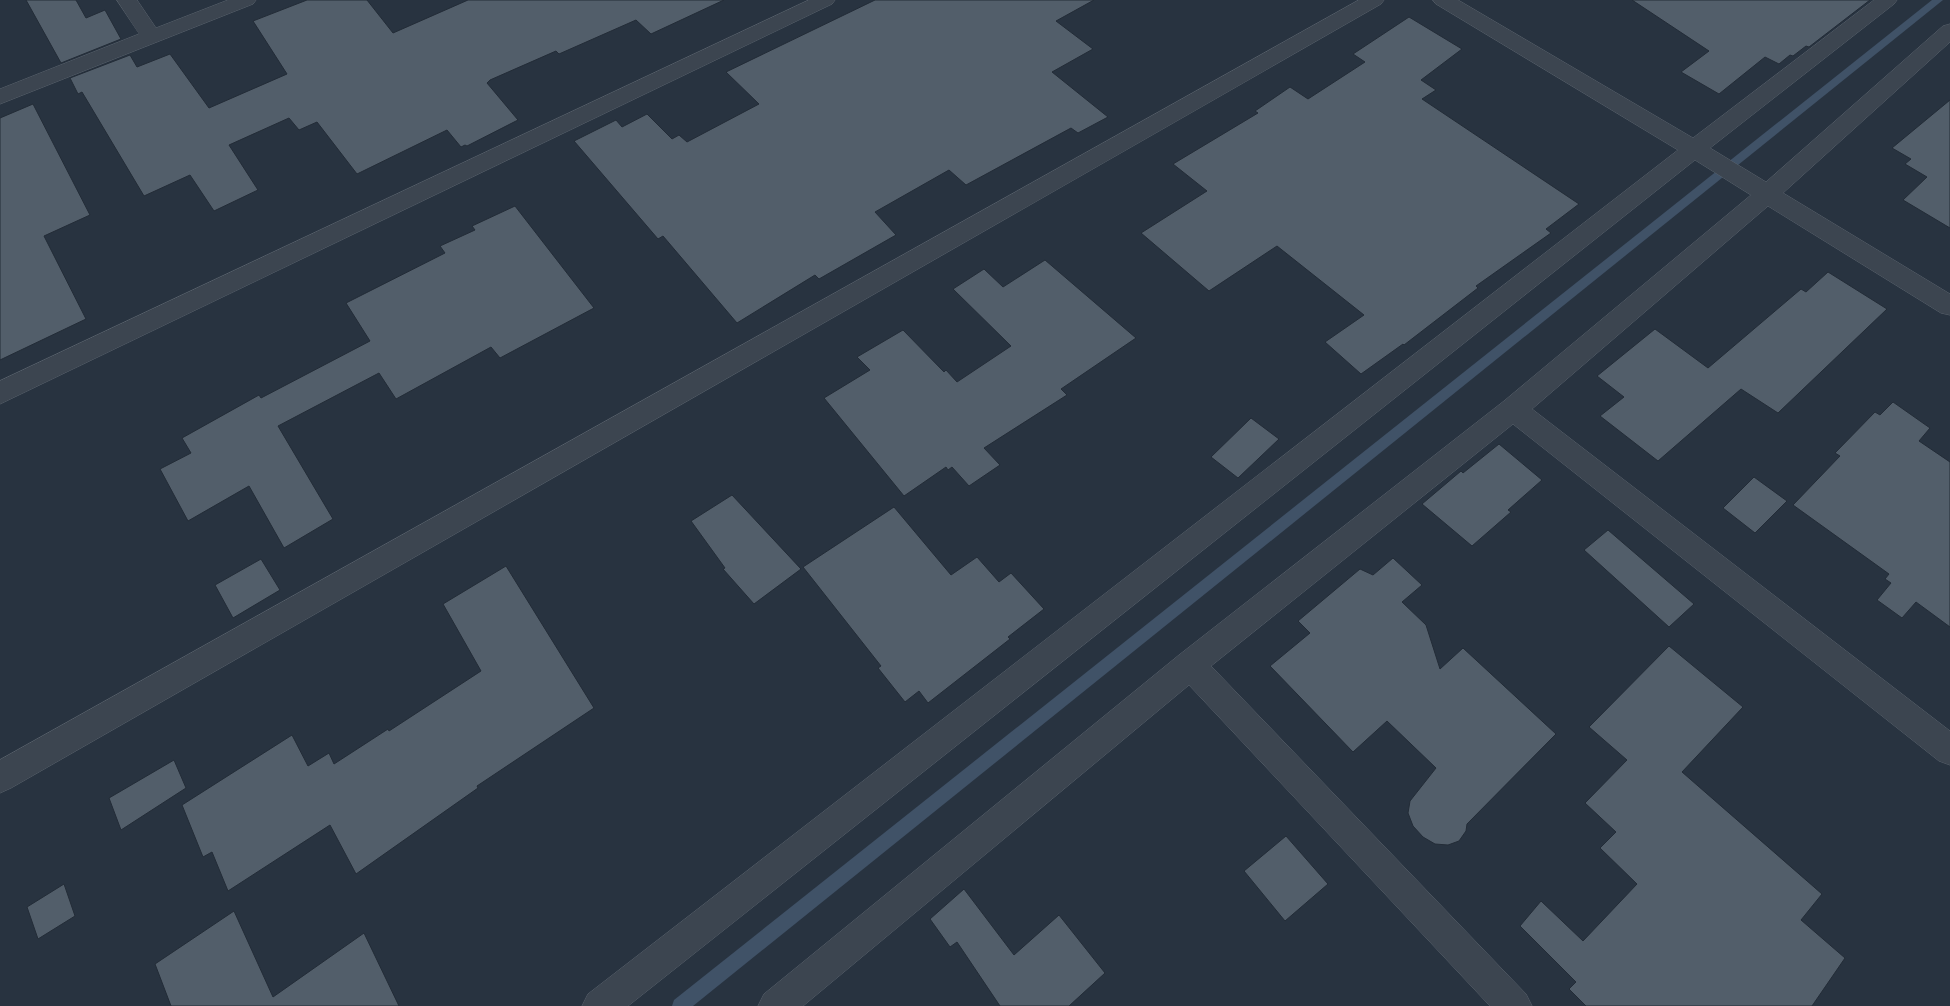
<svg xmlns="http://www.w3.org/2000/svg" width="1950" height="1006" viewBox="0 0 1950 1006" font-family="'Alegreya Sans',sans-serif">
	<rect width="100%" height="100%" fill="#283340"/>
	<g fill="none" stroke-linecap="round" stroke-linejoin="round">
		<polygon fill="#405267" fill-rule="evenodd" points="1932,0 1943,0 693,1006 672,1006 674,1000"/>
	</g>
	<g fill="#525e6a" stroke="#232c37">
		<polygon points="26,0 76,0 86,18 105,10 121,39 61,63"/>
		<polygon points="307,0 367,0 393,33 468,0 724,0 651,34 636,20 559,54 556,51 490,80 487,83 518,120 467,146 465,145 461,147 447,130 357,174 317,122 299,130 289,118 229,145 258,190 214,211 190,175 144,196 82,92 78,94 70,78 130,55 137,67 170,54 209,108 287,74 253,21"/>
		<polygon points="875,0 1094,0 1056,21 1093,49 1052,72 1108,117 1078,133 1071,128 966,185 949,170 875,212 896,235 819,279 815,275 737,323 663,236 658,239 574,141 616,120 622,127 647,114 672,139 679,135 687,142 759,104 726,72"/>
		<polygon points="1632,0 1870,0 1809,47 1806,46 1793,56 1790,55 1779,64 1765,57 1719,94 1681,72 1709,51"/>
		<polygon points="1409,17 1462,49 1421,80 1436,90 1422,99 1579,204 1546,229 1551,233 1476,286 1478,288 1404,345 1403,344 1361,374 1325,342 1364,315 1277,246 1209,291 1141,233 1207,191 1173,164 1258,113 1255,111 1290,87 1308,99 1365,62 1353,54"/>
		<polygon points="1950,100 1950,228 1903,200 1927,177 1905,164 1911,159 1892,148"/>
		<polygon points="33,104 90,215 44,236 86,319 0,360 0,118"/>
		<polygon points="515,206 594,308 500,358 491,347 396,399 379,373 278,426 333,519 284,548 249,486 188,521 160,469 191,453 182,438 259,395 261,398 370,341 346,303 445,253 440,246 475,230 472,226"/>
		<polygon points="1045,260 1136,338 1061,389 1067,395 984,448 1000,465 969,486 952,467 948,470 946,467 904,496 824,398 870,370 857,357 903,330 944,372 946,370 957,382 1011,346 953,289 984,269 1003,287"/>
		<polygon points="1828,272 1887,309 1778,413 1741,389 1658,461 1600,416 1624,397 1597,376 1655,329 1708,368 1801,289 1806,292"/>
		<polygon points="1893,402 1930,428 1919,441 1950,462 1950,627 1916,602 1902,618 1877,600 1891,583 1885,579 1889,574 1793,505 1840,456 1835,453 1875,412 1880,415"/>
		<polygon points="1251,418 1279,439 1238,478 1211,457"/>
		<polygon points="1499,444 1542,480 1508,510 1511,512 1472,546 1422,504 1461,471 1463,473"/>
		<polygon points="1754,477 1787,501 1755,533 1723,508"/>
		<polygon points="732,495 801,569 754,604 723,569 725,568 691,521"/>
		<polygon points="894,507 951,575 977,557 999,582 1011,573 1044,609 1008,637 1010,639 928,703 919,691 905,702 878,668 881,666 803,567"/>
		<polygon points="1608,530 1694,604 1669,627 1584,550"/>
		<polygon points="1393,558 1422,585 1402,602 1426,625 1440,669 1463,648 1556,734 1467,824 1466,831 1459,841 1448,845 1435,844 1423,837 1413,826 1408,813 1410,801 1436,768 1387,721 1353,752 1270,666 1310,633 1298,621 1360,569 1373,575"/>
		<polygon points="261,559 280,590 233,618 215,585"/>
		<polygon points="506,566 594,708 477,786 478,788 356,874 330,825 228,891 212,852 203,857 182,805 292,735 308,766 329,753 334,764 388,729 389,731 481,671 443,604"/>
		<polygon points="1669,646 1743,707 1682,772 1822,894 1801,920 1845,958 1812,1006 1586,1006 1569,989 1576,982 1520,926 1541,901 1583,941 1637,884 1600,848 1616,832 1585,803 1627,760 1589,727"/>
		<polygon points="174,760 186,788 121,830 109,798"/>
		<polygon points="1286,836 1328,884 1285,921 1244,871"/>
		<polygon points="64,884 75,916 38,939 27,907"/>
		<polygon points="964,889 1014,955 1059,915 1105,973 1069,1006 1000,1006 957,942 950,947 930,919"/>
		<polygon points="234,911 273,997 364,933 399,1006 171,1006 155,964"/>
	</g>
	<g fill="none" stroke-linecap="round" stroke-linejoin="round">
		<defs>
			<g id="street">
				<polygon points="117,0 137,0 156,28 228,0 256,0 253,4 0,104 0,89 139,34"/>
				<polygon points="809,0 835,0 832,4 0,404 0,381"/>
				<polygon points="1359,0 1384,0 1381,4 11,788 0,793 0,760"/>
				<polygon points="1433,0 1458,0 1693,138 1874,0 1897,0 1894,4 1710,148 1766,182 1943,26 1950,24 1950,42 1783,193 1950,294 1950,315 1941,313 1768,206 1532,409 1950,731 1950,765 1939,761 1513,424 1211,666 1526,994 1532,1006 1490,1006 1189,685 803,1006 758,1006 764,994 1179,655 1504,401 1751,195 1695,160 628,1006 582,1006 588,994 1678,150 1436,4"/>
			</g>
		</defs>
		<use href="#street" stroke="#5a636d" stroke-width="1"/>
		<use href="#street" fill="#3c4550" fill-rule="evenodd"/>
	</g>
</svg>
